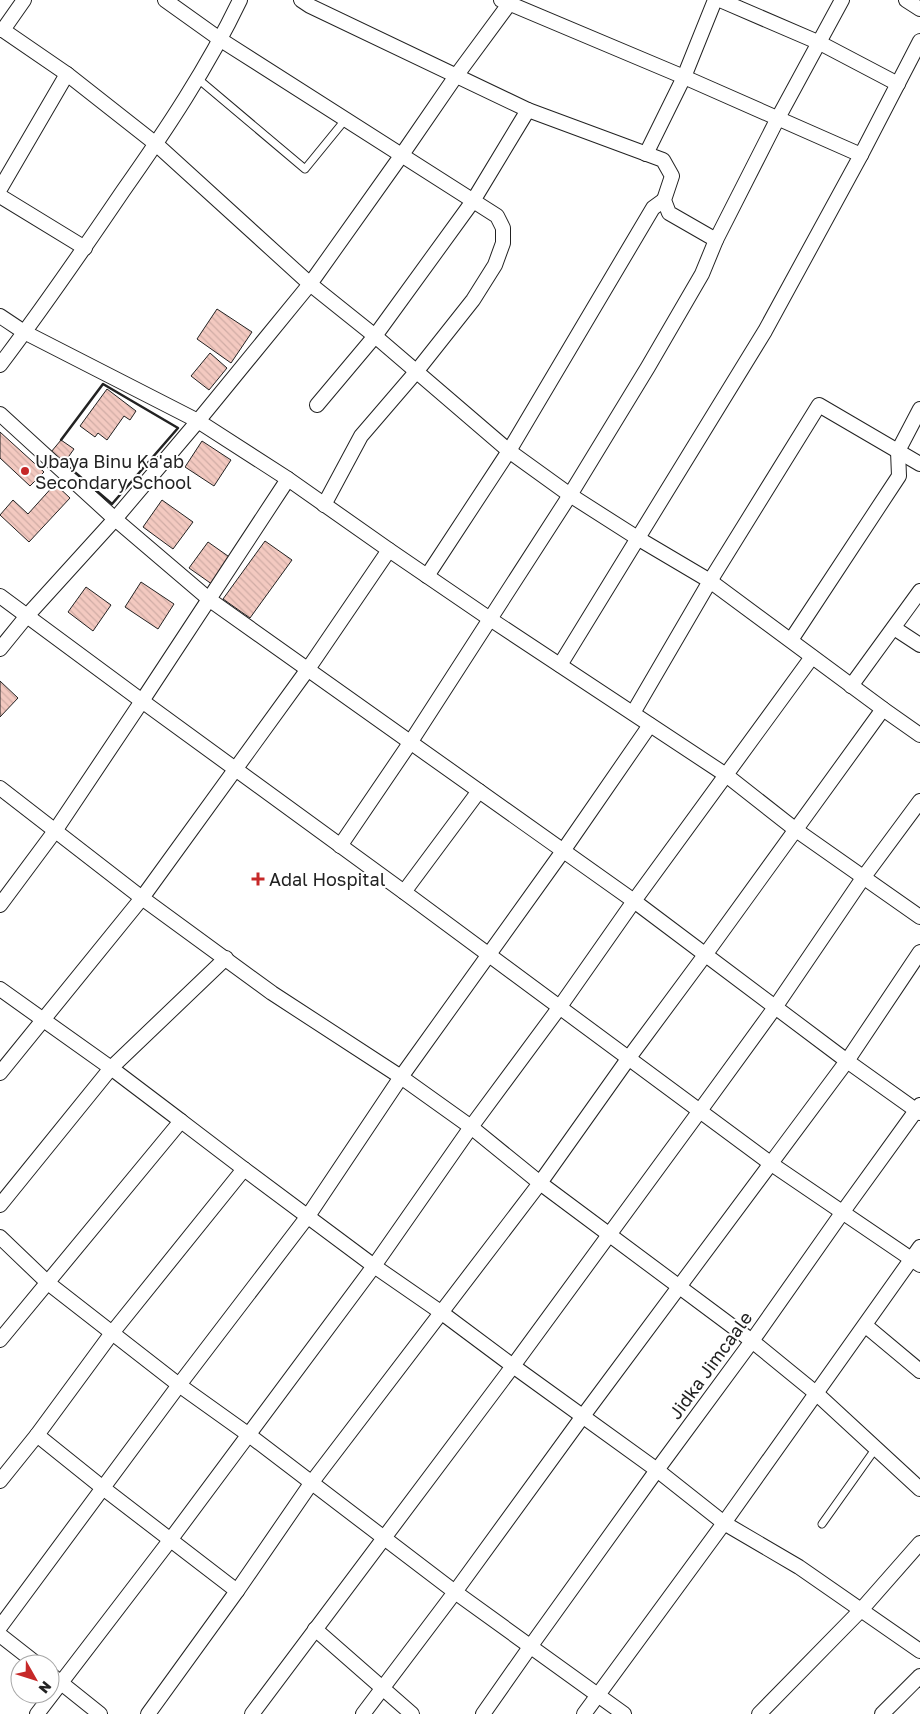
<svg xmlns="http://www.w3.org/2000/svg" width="920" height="1714" viewBox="0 0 920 1714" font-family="'Golos Text',sans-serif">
	<defs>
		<pattern id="building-back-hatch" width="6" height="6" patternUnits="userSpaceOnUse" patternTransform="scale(1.25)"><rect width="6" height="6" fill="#f3c9c0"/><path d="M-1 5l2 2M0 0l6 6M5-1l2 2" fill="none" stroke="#d0aca5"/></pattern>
	</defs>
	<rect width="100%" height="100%" fill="#fff"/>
	<g fill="url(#building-back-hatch)" stroke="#222">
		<polygon points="217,309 252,332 231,363 197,339"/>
		<polygon points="210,353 227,368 209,390 191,376"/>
		<polygon points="107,389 136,411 130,420 124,416 107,440 98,433 95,437 80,426"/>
		<polygon points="0,432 44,472 30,486 0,458"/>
		<polygon points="61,440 74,449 64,463 51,452"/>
		<polygon points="202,441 231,460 214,486 185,467"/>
		<polygon points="55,484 70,498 29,542 0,515 13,500 28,514"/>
		<polygon points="162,500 193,522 173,549 143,527"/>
		<polygon points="265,541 292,560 250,618 223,599"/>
		<polygon points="208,542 235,561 216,587 189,568"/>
		<polygon points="141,582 174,604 158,629 125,607"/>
		<polygon points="86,587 111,605 93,631 68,612"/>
		<polygon points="0,681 18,698 0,717"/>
	</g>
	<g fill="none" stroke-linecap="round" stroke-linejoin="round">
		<defs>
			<g id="lane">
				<polyline points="197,78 305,169 345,120"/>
				<polyline points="822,1524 876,1448"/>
			</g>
			<g id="street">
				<polyline points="165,0 221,40 497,216 503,228 503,243 495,265 473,300 416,372 361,436 324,505"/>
				<polyline points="301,0 310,6 528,110 663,160 672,176 664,200 669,213 716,240"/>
				<polyline points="501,0 684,77 861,155"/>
				<polyline points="720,0 820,43 898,84"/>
				<polyline points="906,0 920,9"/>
				<polyline points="0,30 3,30 24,0"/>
				<polyline points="3,30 67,74 156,144 310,284 375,336 509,451 570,495 639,539 710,581 883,709 920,735"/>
				<polyline points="646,154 684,77 715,0"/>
				<polyline points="0,189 67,74"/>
				<polyline points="0,196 85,248"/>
				<polyline points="0,316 24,332 198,421 288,479 389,550 490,619 726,775 796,830 920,917"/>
				<path d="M0,365c43,-57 83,-115 123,-174 43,-61 85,-124 117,-191"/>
				<polyline points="317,405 375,336 473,201 528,110"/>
				<polyline points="0,414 115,519 210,600 634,901 847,1061 920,1113"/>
				<polyline points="427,576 509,451 653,208 664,200"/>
				<polyline points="0,596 142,701 288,479"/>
				<polyline points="894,628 920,645"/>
				<polyline points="791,640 899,476 898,451 920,409"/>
				<polyline points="0,649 26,617 115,519 198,421 310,284 401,156 456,76 512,0"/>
				<polyline points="560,665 765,331 861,155 920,41"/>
				<polyline points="851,686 920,591"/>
				<polyline points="633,713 710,581 819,405 920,464"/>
				<polyline points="0,788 142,898 272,993 401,1077 471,1127 540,1183 752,1341 817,1394 920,1489"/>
				<polyline points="340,846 410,743 570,495 648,367 702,274 716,240 778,118 842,0"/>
				<polyline points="404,892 479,791"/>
				<polyline points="0,905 55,831 142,701 404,892 770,1163 920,1265"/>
				<polyline points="0,989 111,1068 181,1121"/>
				<polyline points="0,1073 142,898 308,669 389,550"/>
				<polyline points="0,1205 111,1068 226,958"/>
				<polyline points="0,1237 48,1283 179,1385 249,1435 455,1592 624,1714"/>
				<polyline points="866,1326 920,1371"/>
				<polyline points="0,1340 181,1121 244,1169 374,1266 442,1313 513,1366 657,1470 724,1523 799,1567 920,1651"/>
				<polyline points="37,1435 103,1488 237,1591"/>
				<polyline points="0,1481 37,1435 112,1333 244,1169"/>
				<polyline points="0,1627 179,1385 308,1216 401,1077 563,851 650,725"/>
				<polyline points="315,1629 412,1714"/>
				<polyline points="0,1635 37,1664"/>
				<polyline points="50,1674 100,1714"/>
				<polyline points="37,1714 171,1539 374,1266 471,1127 559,1008 634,901 812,657"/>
				<polyline points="148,1714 237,1591 312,1482 540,1183 628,1059 705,955 883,709"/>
				<polyline points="252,1714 513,1366 699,1112 776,1006 863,878 920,801"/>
				<polyline points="363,1714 455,1592 583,1416 847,1061 920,952"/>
				<polyline points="483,1714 530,1647 657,1470 752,1341 842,1213 920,1105"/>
				<polyline points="584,1714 724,1523 920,1247"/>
				<polyline points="759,1714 861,1610 920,1543"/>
				<polyline points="882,1714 920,1676"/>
			</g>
		</defs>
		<use href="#lane" stroke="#222" stroke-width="9"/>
		<use href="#street" stroke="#222" stroke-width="16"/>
		<use href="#lane" stroke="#fff" stroke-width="7"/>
		<use href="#street" stroke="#fff" stroke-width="14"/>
		<polyline stroke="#222" stroke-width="2.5" points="61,440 103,384 178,428 112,504 64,463"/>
	</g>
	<g fill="#c62828" stroke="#fff" stroke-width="2">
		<circle cx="25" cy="471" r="5"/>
		<path d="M255.5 871.5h5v5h5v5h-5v5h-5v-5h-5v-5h5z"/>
	</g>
	<g text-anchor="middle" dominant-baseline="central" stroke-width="4" stroke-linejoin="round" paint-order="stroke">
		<g font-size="18" fill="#222" stroke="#fff" text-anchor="start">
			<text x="35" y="461">Ubaya Binu Ka'ab<tspan x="35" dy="21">Secondary School</tspan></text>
			<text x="269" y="879">Adal Hospital</text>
		</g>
		<g font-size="18" fill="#222" stroke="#fff">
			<text transform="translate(710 1365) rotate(-54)">Jidka Jimcaale</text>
		</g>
	</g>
	<g transform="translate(35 1679) rotate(129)"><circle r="24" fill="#ffffff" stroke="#a7a7a7"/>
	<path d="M0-4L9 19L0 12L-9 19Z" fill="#c62828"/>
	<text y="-8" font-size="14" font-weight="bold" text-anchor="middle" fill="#222222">N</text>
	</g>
</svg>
